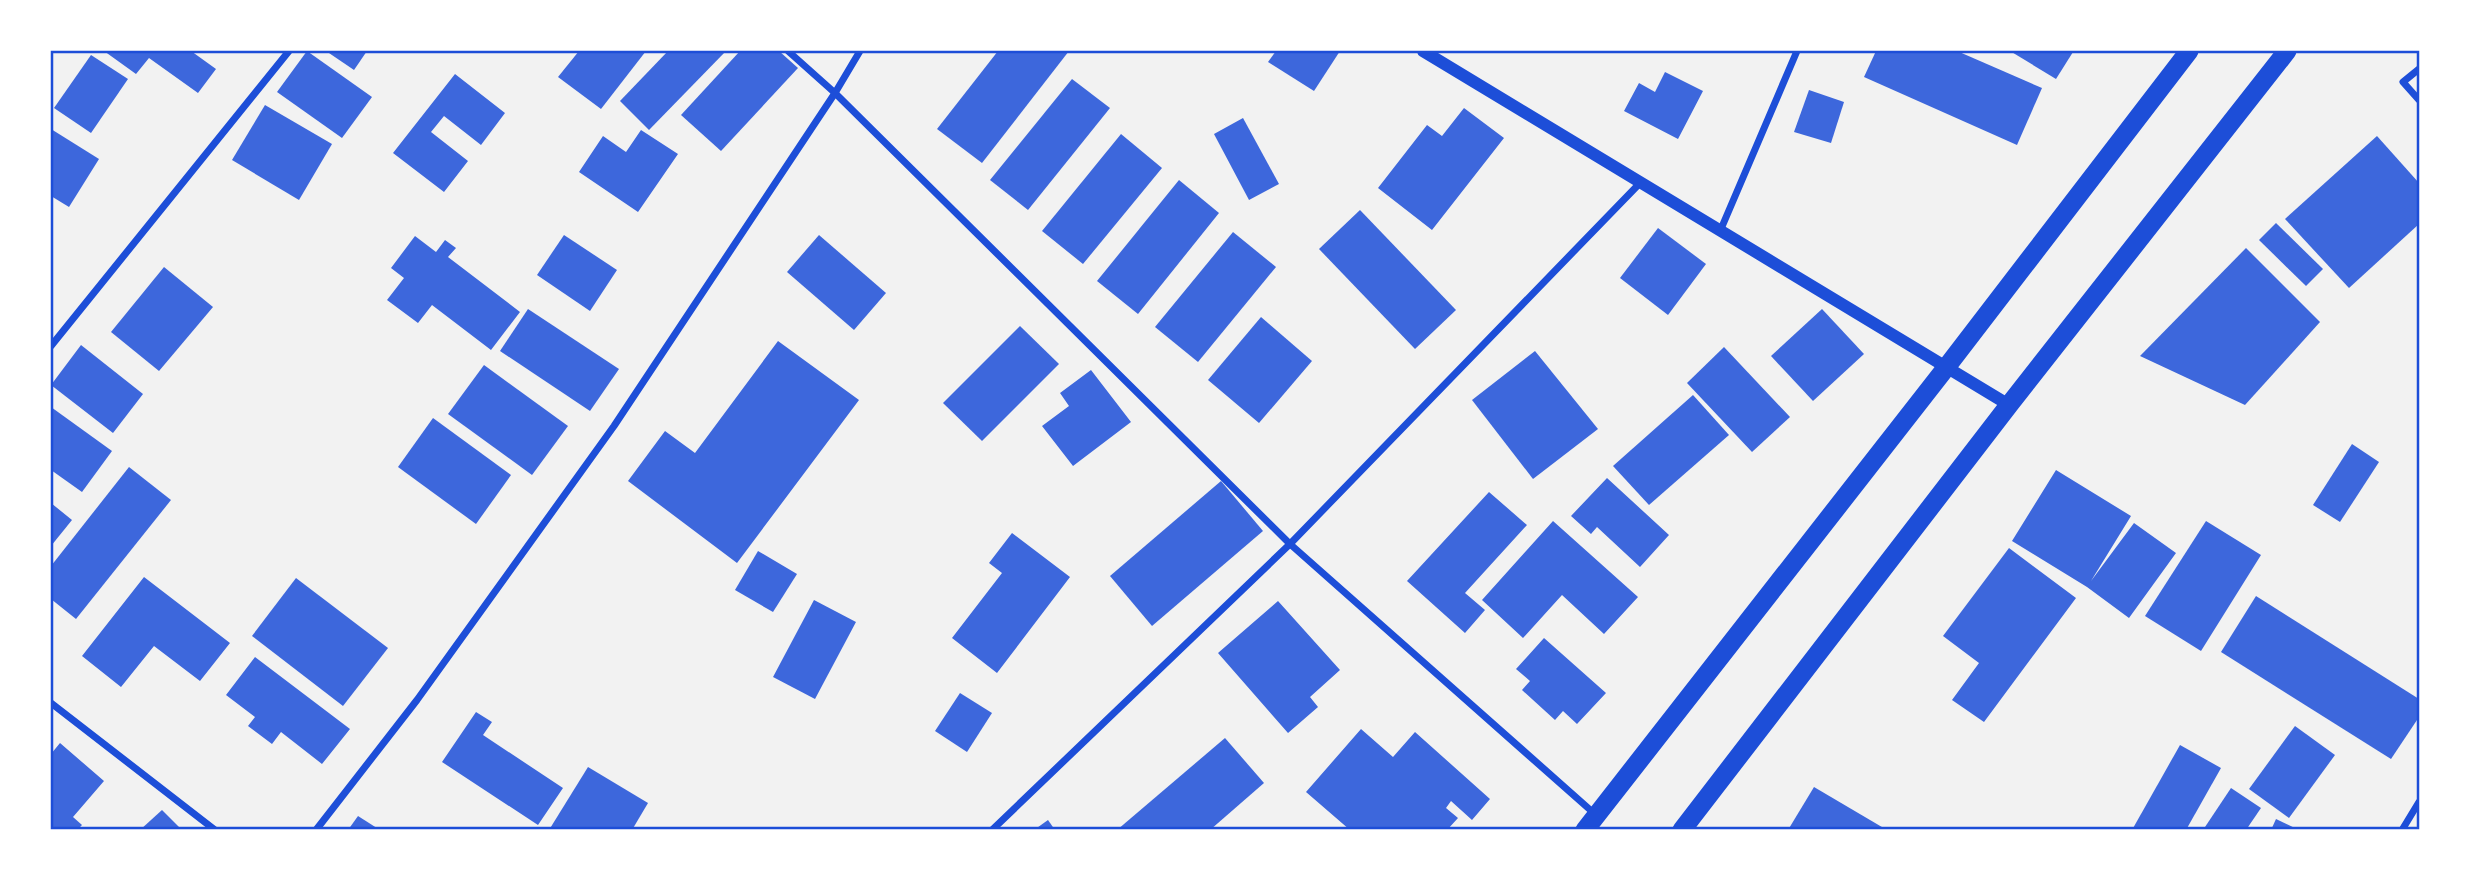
<svg xmlns="http://www.w3.org/2000/svg" width="2470" height="881" viewBox="0 0 2470 881" font-family="'Open Sans',sans-serif">
	<rect width="100%" height="100%" fill="#f2f2f2"/>
	<g fill="#3d67dc">
		<polygon points="104,51 191,51 216,69 198,93 149,58 136,74"/>
		<polygon points="307,51 372,97 342,138 277,92"/>
		<polygon points="326,51 367,51 354,70"/>
		<polygon points="579,51 646,51 601,109 558,77"/>
		<polygon points="668,51 726,51 649,130 620,101"/>
		<polygon points="740,51 779,51 798,68 721,151 681,115"/>
		<polygon points="998,51 1069,51 982,163 937,129"/>
		<polygon points="1276,51 1340,51 1314,91 1268,62"/>
		<polygon points="1876,51 1957,51 2042,88 2017,145 1864,77"/>
		<polygon points="2010,51 2070,51 2073,52 2056,79"/>
		<polygon points="91,55 128,79 91,133 54,108"/>
		<polygon points="1665,72 1703,91 1678,139 1624,111 1639,83 1655,92"/>
		<polygon points="455,74 505,113 481,145 444,116 431,132 468,161 444,192 393,153"/>
		<polygon points="1072,79 1110,108 1028,210 990,180"/>
		<polygon points="1809,90 1844,102 1831,143 1794,132"/>
		<polygon points="265,105 332,144 299,200 232,160"/>
		<polygon points="1464,108 1504,138 1432,230 1378,188 1427,125 1442,136"/>
		<polygon points="1243,118 1279,184 1249,200 1214,134"/>
		<polygon points="51,129 99,159 69,207 51,196"/>
		<polygon points="641,130 678,154 638,212 579,172 603,136 626,152"/>
		<polygon points="1121,134 1162,168 1083,264 1042,231"/>
		<polygon points="2377,136 2419,183 2419,224 2349,288 2285,219"/>
		<polygon points="1179,180 1219,213 1138,314 1097,281"/>
		<polygon points="1360,210 1456,310 1415,349 1319,249"/>
		<polygon points="2276,223 2323,269 2306,286 2259,240"/>
		<polygon points="1658,228 1706,264 1668,315 1620,278"/>
		<polygon points="1233,232 1276,267 1198,362 1155,327"/>
		<polygon points="564,235 617,270 590,311 537,275"/>
		<polygon points="819,235 886,293 854,330 787,272"/>
		<polygon points="415,236 436,252 445,240 456,248 448,257 520,312 491,350 432,305 418,323 387,300 404,278 391,268"/>
		<polygon points="2246,248 2320,322 2245,405 2140,356"/>
		<polygon points="164,267 213,307 159,371 111,332"/>
		<polygon points="528,309 619,369 590,411 500,351"/>
		<polygon points="1822,309 1864,354 1813,401 1771,356"/>
		<polygon points="1261,317 1312,361 1259,423 1208,380"/>
		<polygon points="1020,326 1059,364 982,441 943,403"/>
		<polygon points="778,341 859,400 737,563 628,481 665,431 695,453"/>
		<polygon points="81,345 143,394 113,433 51,385"/>
		<polygon points="1724,347 1790,417 1752,452 1687,383"/>
		<polygon points="1535,351 1598,429 1533,479 1472,400"/>
		<polygon points="484,365 568,426 532,475 448,414"/>
		<polygon points="1091,370 1131,422 1073,466 1042,426 1069,406 1060,393"/>
		<polygon points="1693,395 1729,435 1649,505 1613,466"/>
		<polygon points="51,407 112,451 82,492 51,470"/>
		<polygon points="433,418 511,475 476,524 398,467"/>
		<polygon points="2352,444 2379,462 2340,522 2313,505"/>
		<polygon points="129,467 171,500 76,619 51,599 51,566"/>
		<polygon points="2056,470 2131,516 2091,581 2134,523 2176,553 2129,618 2087,587 2012,541"/>
		<polygon points="1607,478 1669,535 1640,567 1597,527 1591,534 1571,516"/>
		<polygon points="1221,481 1263,531 1152,626 1110,576"/>
		<polygon points="1489,492 1527,525 1465,593 1485,610 1465,633 1407,581"/>
		<polygon points="51,503 72,520 51,546"/>
		<polygon points="1553,521 1638,597 1604,634 1562,595 1523,638 1482,600"/>
		<polygon points="2206,521 2261,555 2201,651 2145,616"/>
		<polygon points="1012,533 1070,577 997,673 952,638 1002,573 989,563"/>
		<polygon points="2009,548 2076,598 1984,722 1952,700 1979,663 1943,636"/>
		<polygon points="758,551 797,574 773,612 735,590"/>
		<polygon points="144,577 230,643 200,681 154,646 121,687 82,656"/>
		<polygon points="296,578 388,648 343,706 252,636"/>
		<polygon points="2256,596 2419,699 2419,717 2391,759 2221,652"/>
		<polygon points="814,600 856,622 815,699 773,677"/>
		<polygon points="1278,601 1340,670 1310,697 1318,707 1288,733 1218,653"/>
		<polygon points="1544,638 1606,693 1577,724 1563,711 1555,720 1522,690 1530,681 1516,669"/>
		<polygon points="255,657 350,729 322,764 281,732 272,744 248,726 255,717 226,695"/>
		<polygon points="960,693 992,713 967,752 935,731"/>
		<polygon points="476,712 492,722 483,735 563,788 538,825 442,762"/>
		<polygon points="2295,726 2335,755 2289,818 2249,789"/>
		<polygon points="1361,729 1393,757 1415,732 1490,799 1472,820 1451,801 1446,808 1458,818 1447,830 1350,830 1306,792"/>
		<polygon points="1225,738 1264,783 1210,830 1117,830"/>
		<polygon points="60,743 104,781 73,817 82,825 77,830 51,830 51,754"/>
		<polygon points="2180,745 2221,768 2186,830 2132,830"/>
		<polygon points="588,767 648,803 632,830 549,830"/>
		<polygon points="1814,787 1887,830 1788,830"/>
		<polygon points="2231,788 2261,808 2246,830 2203,830"/>
		<polygon points="162,810 182,830 140,830"/>
		<polygon points="358,816 380,830 348,830"/>
		<polygon points="2276,819 2299,830 2271,830"/>
		<polygon points="1048,820 1055,830 1034,830"/>
	</g>
	<g fill="none" stroke-linecap="round" stroke-linejoin="round">
		<g stroke="#1d4ed8" stroke-width="7">
			<polyline points="788,51 835,93 1290,544 1596,815"/>
			<polyline points="2419,69 2403,82 2419,100"/>
			<polyline points="1721,229 1797,51"/>
			<polyline points="51,346 289,51"/>
			<polyline points="51,703 215,830"/>
			<polyline points="316,830 417,700 614,426 835,93 860,51"/>
			<polyline points="992,830 1290,544 1641,182"/>
			<polyline points="2402,830 2419,802"/>
		</g>
		<polyline stroke="#1d4ed8" stroke-width="12" points="1423,51 2009,405"/>
		<g stroke="#1d4ed8" stroke-width="19">
			<polyline points="1585,830 1945,369 2189,51"/>
			<polyline points="1682,830 2009,405 2287,51"/>
		</g>
	</g>
	<rect width="2470" height="881" fill="none" stroke="#ffffff" stroke-width="105"/>
	<rect x="52" y="52" width="2366" height="776" fill="none" stroke="#1d4ed8" stroke-width="2.5"/>
</svg>
